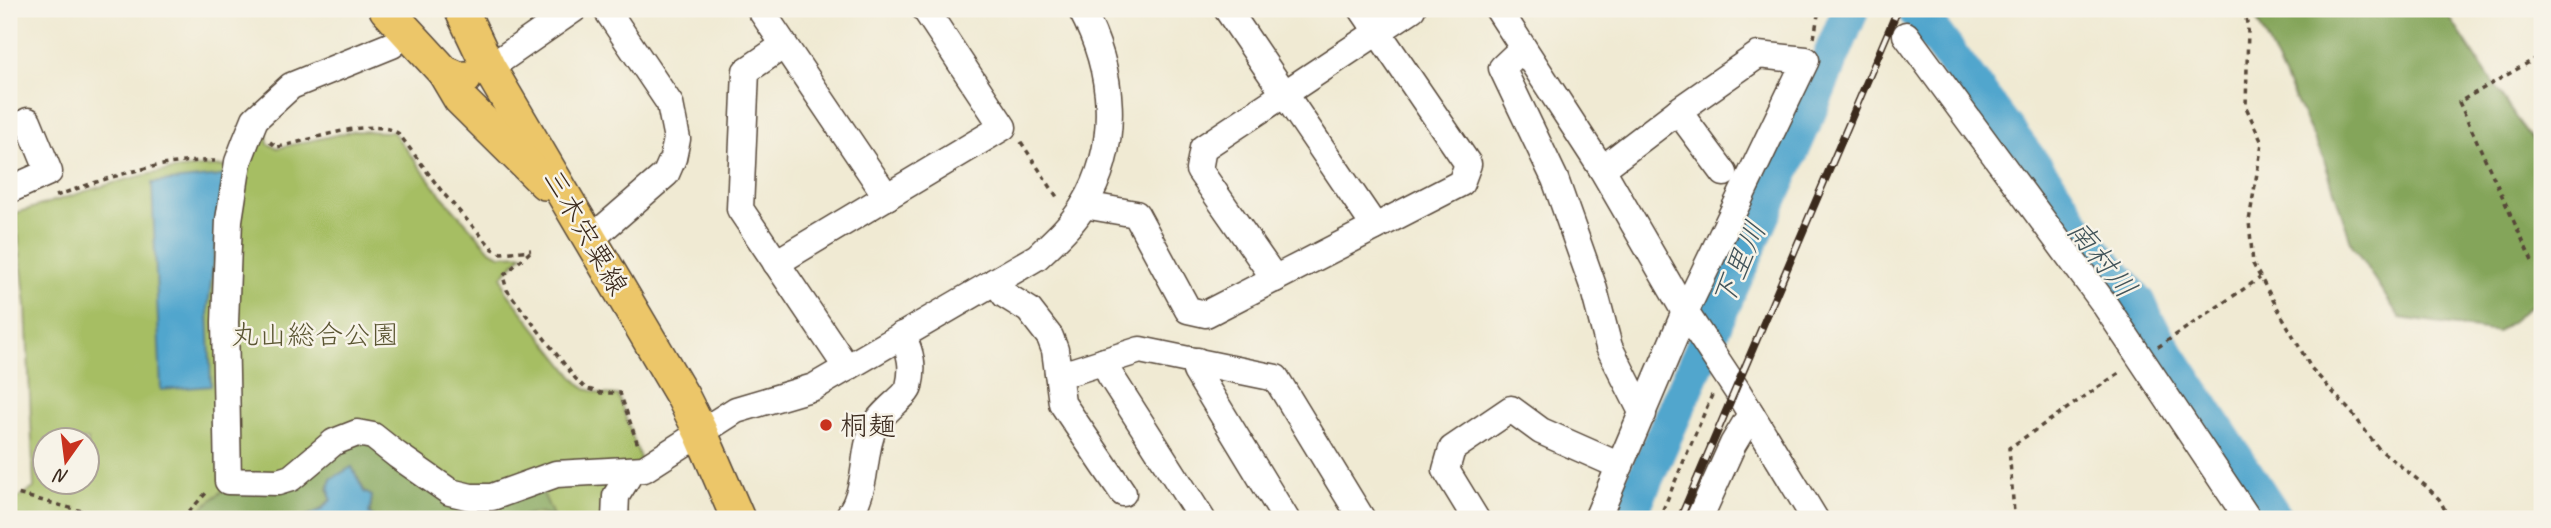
<svg xmlns="http://www.w3.org/2000/svg" width="2551" height="528" viewBox="0 0 2551 528" font-family="Caveat,'Klee One',sans-serif">
	<rect width="100%" height="100%" fill="#f7f3e8"/>
	<filter id="ink" filterUnits="userSpaceOnUse"><feTurbulence type="fractalNoise" baseFrequency=".0143" numOctaves="2"/><feDisplacementMap in="SourceGraphic" scale="14" xChannelSelector="R" yChannelSelector="G"/><feConvolveMatrix kernelMatrix="1 2 1 2 8 2 1 2 1" color-interpolation-filters="sRGB"/></filter>
	<filter id="wash" filterUnits="userSpaceOnUse"><feTurbulence type="fractalNoise" baseFrequency=".00686" numOctaves="4" result="noise"/><feDisplacementMap in="SourceGraphic" scale="28" xChannelSelector="R" yChannelSelector="G"/><feGaussianBlur stdDeviation="1.57" result="paint"/><feColorMatrix in="noise" values="0 0 0 0 0 0 0 0 0 0 0 0 0 0 0 0 0 1.4 0 .05"/><feComposite in="paint" operator="in"/></filter>
	<g filter="url(#wash)">
		<rect width="100%" height="100%" fill="#f0ead3"/>
		<path fill="#a6be64" stroke="#707441" stroke-width="2" fill-rule="evenodd" d="M267,119l-1,11 2,14 10,4 76,-17 39,1 49,64 48,54 10,5 23,-1 -21,22 4,15 69,88 9,9 17,6 17,1 25,72 -28,2 12,50h-618v-16l25,-15 -8,-183 -10,-92c71,-21 143,-51 218,-46zM46,440h42v42h-42z"/>
		<g fill="#84a55a" stroke="#60683c" stroke-width="2">
			<polygon points="2254,9 2444,9 2516,118 2542,153 2542,297 2498,332 2400,318 2352,245 2323,157 2256,18"/>
			<path d="M357,435l79,50 103,-1 15,34c-15,-6 -22,-7 -36,1h-143l-5,-6 2,-17 -7,-4 -13,-25 -21,12 -3,10 3,10 -11,11 -20,9h-111l44,-37 47,2z"/>
		</g>
		<g fill="#51a6cd" stroke="#466876" stroke-width="2">
			<polygon points="230,175 215,249 208,308 211,386 161,390 152,183"/>
			<polygon points="352,467 364,492 372,496 369,514 375,519 301,519 321,510 331,500 329,489 331,479"/>
		</g>
		<g fill="none" stroke-linecap="round" stroke-linejoin="round">
			<g stroke="#51a6cd" stroke-width="37">
				<polyline points="1915,9 2049,187 2087,245 2138,303 2147,324 2275,519"/>
				<polyline points="1627,519 1802,126 1851,9"/>
			</g>
		</g>
	</g>
	<g filter="url(#ink)">
		<g fill="none" stroke-linecap="round" stroke-linejoin="round">
			<defs>
				<g id="minor">
					<polyline points="760,9 887,197"/>
					<polyline points="1227,9 1375,227"/>
					<polyline points="1498,9 1602,169 1685,312 1736,389 1815,519"/>
					<path d="M407,32l-15,13 -101,41 -36,33 -9,22 -8,21 -9,58 -4,102 3,159 50,1 13,-4 43,-36 23,-9 16,3 24,19 53,37 21,5h21l64,-23 88,-5 92,-59 78,-23 223,-130c17,-16 35,-32 47,-52 37,-62 30,-135 -3,-196"/>
					<polyline points="1906,35 2103,302 2248,519"/>
					<polyline points="784,45 746,71 740,209 847,368"/>
					<polyline points="1523,48 1502,68 1555,179 1593,286 1609,347 1643,414"/>
					<polyline points="489,68 574,9"/>
					<polyline points="1678,111 1724,173"/>
					<polyline points="9,190 49,172 28,121"/>
					<polyline points="1084,205 1136,214 1188,310 1206,314 1461,183 1468,164 1362,9"/>
					<polyline points="591,239 666,174 673,158 677,139 670,104 606,9"/>
					<polyline points="776,263 1003,127 925,9"/>
					<polyline points="1275,279 1199,170 1203,148 1412,9"/>
					<polyline points="995,281 1005,295 1029,310 1050,337 1055,350 1062,403 1123,493"/>
					<polyline points="1105,361 1110,375 1202,519"/>
					<polyline points="1197,361 1196,371 1286,519"/>
					<polyline points="1058,373 1074,371 1140,350 1276,378 1362,519"/>
					<polyline points="615,519 616,496 629,475 628,471"/>
					<path d="M847,519c3,-6 8,-12 10,-19 10,-23 6,-50 17,-73 7,-15 33,-31 35,-40 5,-20 2,-34 -7,-52"/>
					<polyline points="1476,519 1446,470 1452,449 1511,409 1541,431 1620,466"/>
					<polyline points="1597,519 1685,312 1806,60 1758,55 1678,111 1602,169"/>
					<polyline points="1699,519 1733,444 1751,414"/>
				</g>
				<g id="major">
					<polyline points="386,9 444,72 460,79 465,78"/>
					<polyline points="461,9 489,68 683,397 700,431 738,519"/>
					<polyline points="444,72 460,99 545,183"/>
				</g>
			</defs>
			<use href="#minor" stroke="#564739" stroke-width="29"/>
			<use href="#major" stroke="#564739" stroke-width="36"/>
			<g stroke="#564739" stroke-width="3.5" stroke-dasharray="5 5" stroke-linecap="butt">
				<polyline points="2244,9 2248,28 2246,107 2262,143 2249,221 2253,264 2311,368 2352,413 2379,449 2427,487 2439,499 2450,519"/>
				<polyline points="1814,38 1819,9"/>
				<path d="M270,142l7,5c31,-5 96,-32 122,-13l44,59 50,56 8,4 30,-3"/>
				<polyline points="1021,142 1059,200"/>
				<path d="M56,196c50,-18 106,-37 159,-35"/>
				<polyline points="530,252 503,276 507,290 575,378 585,388 601,393 620,393 638,445"/>
				<polyline points="2532,261 2459,102 2542,55"/>
				<polyline points="2158,347 2260,278"/>
				<polyline points="9,492 113,519"/>
				<polyline points="182,519 208,491"/>
				<polyline points="1659,519 1712,395"/>
				<polyline points="2010,519 2014,513 2009,448 2122,371"/>
			</g>
			<use href="#minor" stroke="#fff" stroke-width="26"/>
			<use href="#major" stroke="#ecc669" stroke-width="33"/>
			<defs>
				<polyline id="rail" points="1680,519 1898,9"/>
			</defs>
			<use href="#rail" stroke="#3b2a1e" stroke-width="8"/>
			<use href="#rail" stroke="#f7f3e8" stroke-width="5" stroke-dasharray="16" stroke-linecap="butt"/>
		</g>
	</g>
	<circle fill="#c8321e" stroke="#f7f3e8" stroke-width="2.5" cx="826" cy="425" r="7"/>
	<g text-anchor="middle" dominant-baseline="central" stroke-width="5" stroke-linejoin="round" paint-order="stroke">
		<g font-size="28" fill="#3b2a1e" stroke="#f7f3e8">
			<text transform="translate(586 232) rotate(60)">三木宍粟線</text>
		</g>
		<g font-size="28" fill="#5b5633" stroke="#f7f3e8">
			<text x="315" y="334">丸山総合公園</text>
		</g>
		<g font-size="28" fill="#3b2a1e" stroke="#f7f3e8" text-anchor="start">
			<text x="840" y="425">桐麺</text>
		</g>
		<g font-size="30" font-style="italic" fill="#43555b" stroke="#f7f3e8">
			<text transform="translate(2102 259) rotate(51)">南村川</text>
			<text transform="translate(1739 264) rotate(-66)">下里川</text>
		</g>
	</g>
	<rect width="2551" height="528" fill="none" stroke="#f7f3e8" stroke-width="35"/>
	<g transform="translate(66 461) rotate(194)"><circle r="33" fill="#f7f3e8" stroke="#aca397" stroke-width="2"/>
	<path d="M0-5L12 26L0 18L-12 26Z" fill="#c8321e"/>
	<text y="-10" font-size="19" font-weight="bold" text-anchor="middle" fill="#3b2a1e">N</text>
	</g>
</svg>
